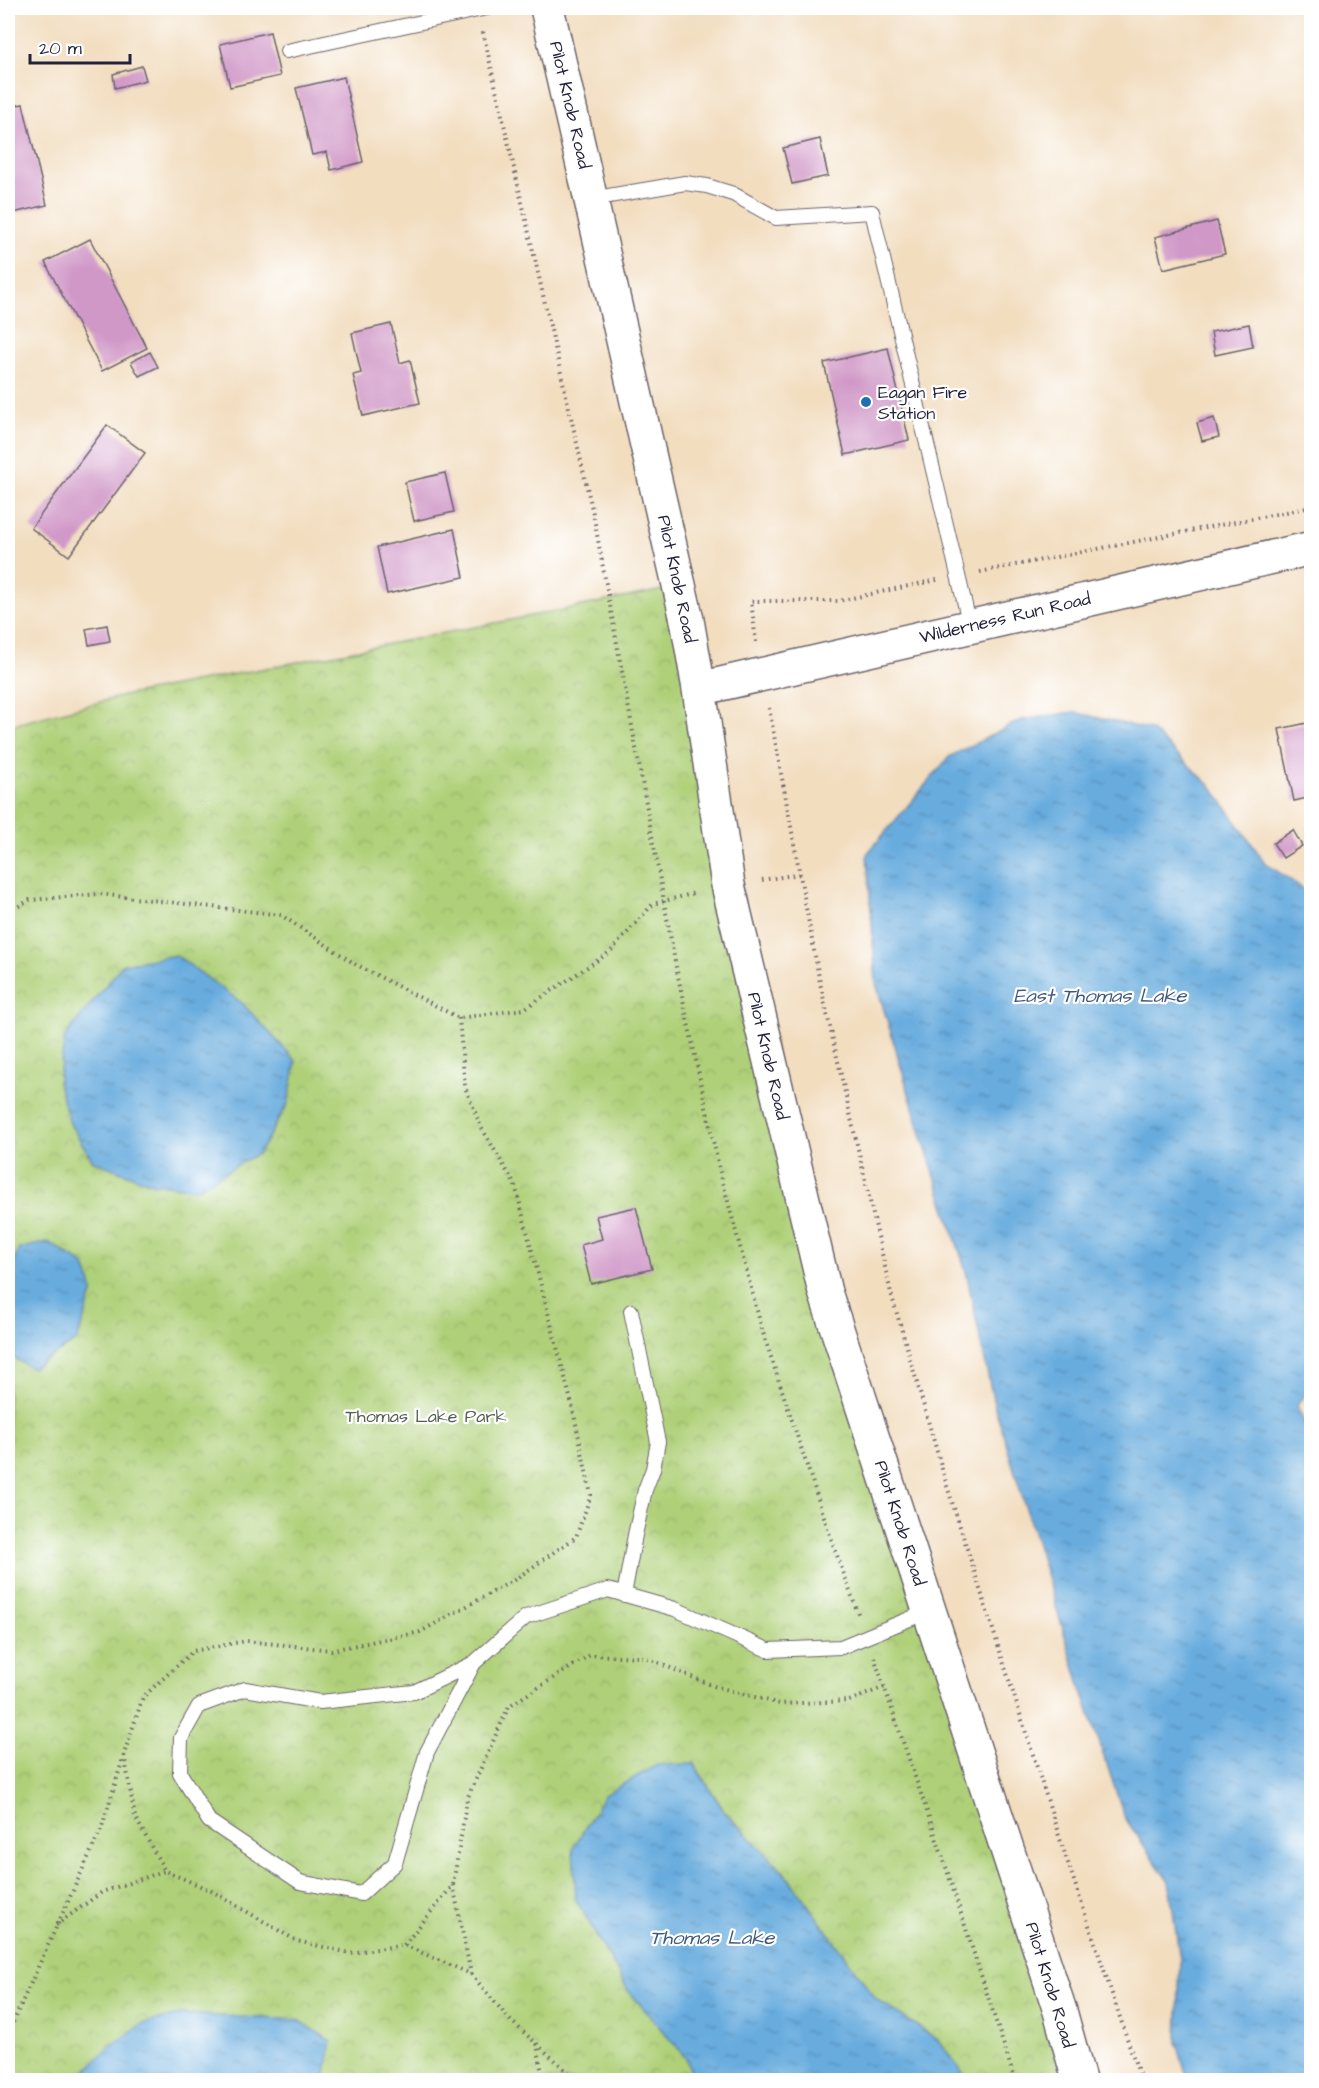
<svg xmlns="http://www.w3.org/2000/svg" width="1319" height="2088" viewBox="0 0 1319 2088" font-family="'Architects Daughter',sans-serif">
	<defs>
		<pattern id="park-crowns" width="20" height="18" patternUnits="userSpaceOnUse" patternTransform="scale(1.5)"><rect width="20" height="18" fill="#afd078"/><path d="M2 6a3 3 0 1 1 6 0M12 15a3 3 0 1 1 6 0" fill="none" stroke="#96b269"/></pattern>
		<pattern id="water-ripples" width="26" height="14" patternUnits="userSpaceOnUse" patternTransform="scale(1.5)"><rect width="26" height="14" fill="#68acde"/><path d="M2 4q2-2 4 0t4 0M15 11q2-2 4 0t4 0" fill="none" stroke="#558cb5"/></pattern>
	</defs>
	<rect width="100%" height="100%" fill="#fff"/>
	<filter id="ink" filterUnits="userSpaceOnUse"><feTurbulence type="fractalNoise" baseFrequency=".0167" numOctaves="2"/><feDisplacementMap in="SourceGraphic" scale="12" xChannelSelector="R" yChannelSelector="G"/><feConvolveMatrix kernelMatrix="1 2 1 2 8 2 1 2 1" color-interpolation-filters="sRGB"/></filter>
	<filter id="wash" filterUnits="userSpaceOnUse"><feTurbulence type="fractalNoise" baseFrequency=".008" numOctaves="4" result="noise"/><feDisplacementMap in="SourceGraphic" scale="24" xChannelSelector="R" yChannelSelector="G"/><feGaussianBlur stdDeviation="1.35" result="paint"/><feColorMatrix in="noise" values="0 0 0 0 0 0 0 0 0 0 0 0 0 0 0 0 0 1.4 0 .05"/><feComposite in="paint" operator="in"/></filter>
	<g filter="url(#wash)">
		<rect width="100%" height="100%" fill="#f2ddbf"/>
		<polygon fill="url(#park-crowns)" stroke="#68795a" stroke-width="1.5" points="679,587 825,1292 1077,2080 968,2080 938,2040 876,1999 784,1872 724,1811 694,1764 628,1990 686,2058 694,2080 8,2080 8,726 123,696"/>
		<g fill="url(#water-ripples)" stroke="#45678c" stroke-width="1.5">
			<polygon points="1074,712 1151,730 1212,787 1265,863 1311,894 1312,1385 1297,1406 1312,1439 1311,2080 1188,2080 1177,2043 1180,1960 1169,1882 1125,1818 1080,1685 994,1404 966,1271 922,1137 876,983 867,854 949,757 1021,720"/>
			<polygon points="176,955 242,1003 296,1061 288,1104 259,1153 196,1189 151,1183 93,1161 70,1124 58,1083 65,1036 123,964"/>
			<polygon points="48,1242 85,1265 93,1291 77,1341 32,1368 9,1356 8,1351 8,1276 19,1249"/>
			<polygon points="694,1764 724,1811 784,1872 876,1999 938,2040 968,2080 694,2080 686,2058 628,1990 576,1900 573,1849 604,1795 657,1765"/>
			<polygon points="183,2014 299,2020 331,2041 325,2080 77,2080 110,2047 142,2024"/>
		</g>
		<g id="blocks">
			<g fill="#d098c7">
				<polygon points="270,32 280,76 230,87 220,44"/>
				<polygon points="8,34 13,54 8,55"/>
				<polygon points="142,66 146,80 115,88 113,74"/>
				<polygon points="344,77 363,162 331,170 327,152 312,155 296,88"/>
				<polygon points="23,104 47,205 9,214 8,107"/>
				<polygon points="820,139 828,176 792,184 783,148"/>
				<polygon points="1217,221 1225,254 1163,269 1155,237"/>
				<polygon points="90,239 147,348 102,371 45,262"/>
				<polygon points="391,324 400,363 410,360 420,403 363,416 353,375 361,373 352,333"/>
				<polygon points="1249,324 1253,347 1215,355 1211,332"/>
				<polygon points="888,348 909,440 845,455 824,363"/>
				<polygon points="150,352 158,367 139,376 131,362"/>
				<polygon points="1214,418 1219,437 1202,441 1197,423"/>
				<polygon points="107,425 145,453 69,556 31,528"/>
				<polygon points="445,473 454,512 414,521 405,482"/>
				<polygon points="454,529 464,577 387,594 377,547"/>
				<polygon points="107,625 110,641 89,645 86,629"/>
				<polygon points="1312,722 1312,797 1294,801 1279,729"/>
				<polygon points="1293,830 1302,846 1283,858 1273,843"/>
				<polygon points="636,1207 652,1269 591,1284 581,1245 602,1239 596,1216"/>
			</g>
		</g>
	</g>
	<g filter="url(#ink)">
		<use href="#blocks" fill-opacity="0" stroke="#6b6369" stroke-width="1.5"/>
		<g fill="none" stroke-linecap="round" stroke-linejoin="round">
			<defs>
				<g id="service">
					<polyline points="287,51 487,8"/>
					<polyline points="591,199 685,183 707,186 733,194 776,218 872,212 970,626"/>
					<polyline points="624,1595 635,1535 645,1490 653,1469 658,1442 631,1311"/>
					<polyline points="474,1663 427,1752 395,1863 361,1894 300,1882 209,1821 180,1773 181,1738 199,1706 245,1689 320,1702 414,1692 474,1663 526,1617 608,1590 675,1609 768,1650 841,1647 929,1611"/>
				</g>
				<polyline id="tertiary" points="699,689 1312,548"/>
				<polyline id="secondary" points="547,8 687,620 699,689 728,885 825,1292 1060,2011 1079,2080"/>
			</defs>
			<use href="#service" stroke="#6b6369" stroke-width="16"/>
			<use href="#tertiary" stroke="#6b6369" stroke-width="36"/>
			<use href="#secondary" stroke="#6b6369" stroke-width="36"/>
			<g stroke="#6b6369" stroke-width="4" stroke-dasharray="1.5 4.5" stroke-linecap="butt">
				<polyline points="483,32 594,518 675,962 719,1168 763,1333 834,1547 859,1616"/>
				<polyline points="980,572 1312,507"/>
				<polyline points="756,642 751,601 838,601 937,580"/>
				<polyline points="769,708 820,983 891,1293 947,1486 1059,1836 1141,2080"/>
				<polyline points="762,880 800,874"/>
				<polyline points="8,912 30,900 99,894 281,915 355,964 459,1018 524,1009 610,952 653,904 695,893"/>
				<polyline points="459,1018 465,1087 481,1127 515,1185 572,1405 591,1495 576,1537 514,1580 420,1632 332,1650 246,1641 193,1651 143,1697 124,1754 135,1817 165,1871 210,1890 297,1941 350,1953 404,1945 471,1974 510,2020 577,2080"/>
				<polyline points="874,1657 944,1861 1015,2080"/>
				<polyline points="453,1885 471,1974"/>
				<polyline points="56,1925 102,1892 165,1871"/>
				<polyline points="404,1945 453,1885 467,1799 509,1706 590,1655 644,1657 714,1686 780,1704 849,1701 885,1687"/>
				<polyline points="8,2033 102,1827 124,1755"/>
				<polyline points="537,2043 543,2080"/>
			</g>
			<use href="#service" stroke="#fff" stroke-width="14"/>
			<use href="#tertiary" stroke="#fff" stroke-width="33"/>
			<use href="#secondary" stroke="#fff" stroke-width="33"/>
		</g>
	</g>
	<circle fill="#1f6fb2" stroke="#fff" stroke-width="2" cx="866" cy="402" r="6"/>
	<g text-anchor="middle" dominant-baseline="central" stroke-width="4.5" stroke-linejoin="round" paint-order="stroke">
		<g font-size="18" fill="#22223b" stroke="#fff">
			<text transform="translate(570 105) rotate(77)">Pilot Knob Road</text>
			<text transform="translate(677 579) rotate(78)">Pilot Knob Road</text>
			<text transform="translate(1005 618) rotate(-13)">Wilderness Run Road</text>
			<text transform="translate(768 1056) rotate(77)">Pilot Knob Road</text>
			<text transform="translate(900 1523) rotate(72)">Pilot Knob Road</text>
			<text transform="translate(1050 1985) rotate(73)">Pilot Knob Road</text>
		</g>
		<g font-size="18" fill="#22223b" stroke="#fff" text-anchor="start">
			<text x="878" y="392">Eagan Fire<tspan x="878" dy="21">Station</tspan></text>
		</g>
		<g font-size="18" fill="#535f50" stroke="#fff">
			<text x="426" y="1416">Thomas Lake Park</text>
		</g>
		<g font-size="20" font-style="italic" fill="#3e597c" stroke="#fff">
			<text x="1100" y="996">East Thomas Lake</text>
			<text x="712" y="1938">Thomas Lake</text>
		</g>
	</g>
	<rect width="1319" height="2088" fill="none" stroke="#fff" stroke-width="30"/>
	<path d="M30 54v9h100v-9" fill="none" stroke="#22223b" stroke-width="3"/>
	<text x="39" y="54" font-size="18" fill="#22223b" stroke="#ffffff" stroke-width="4.5" paint-order="stroke">20 m</text>
</svg>
